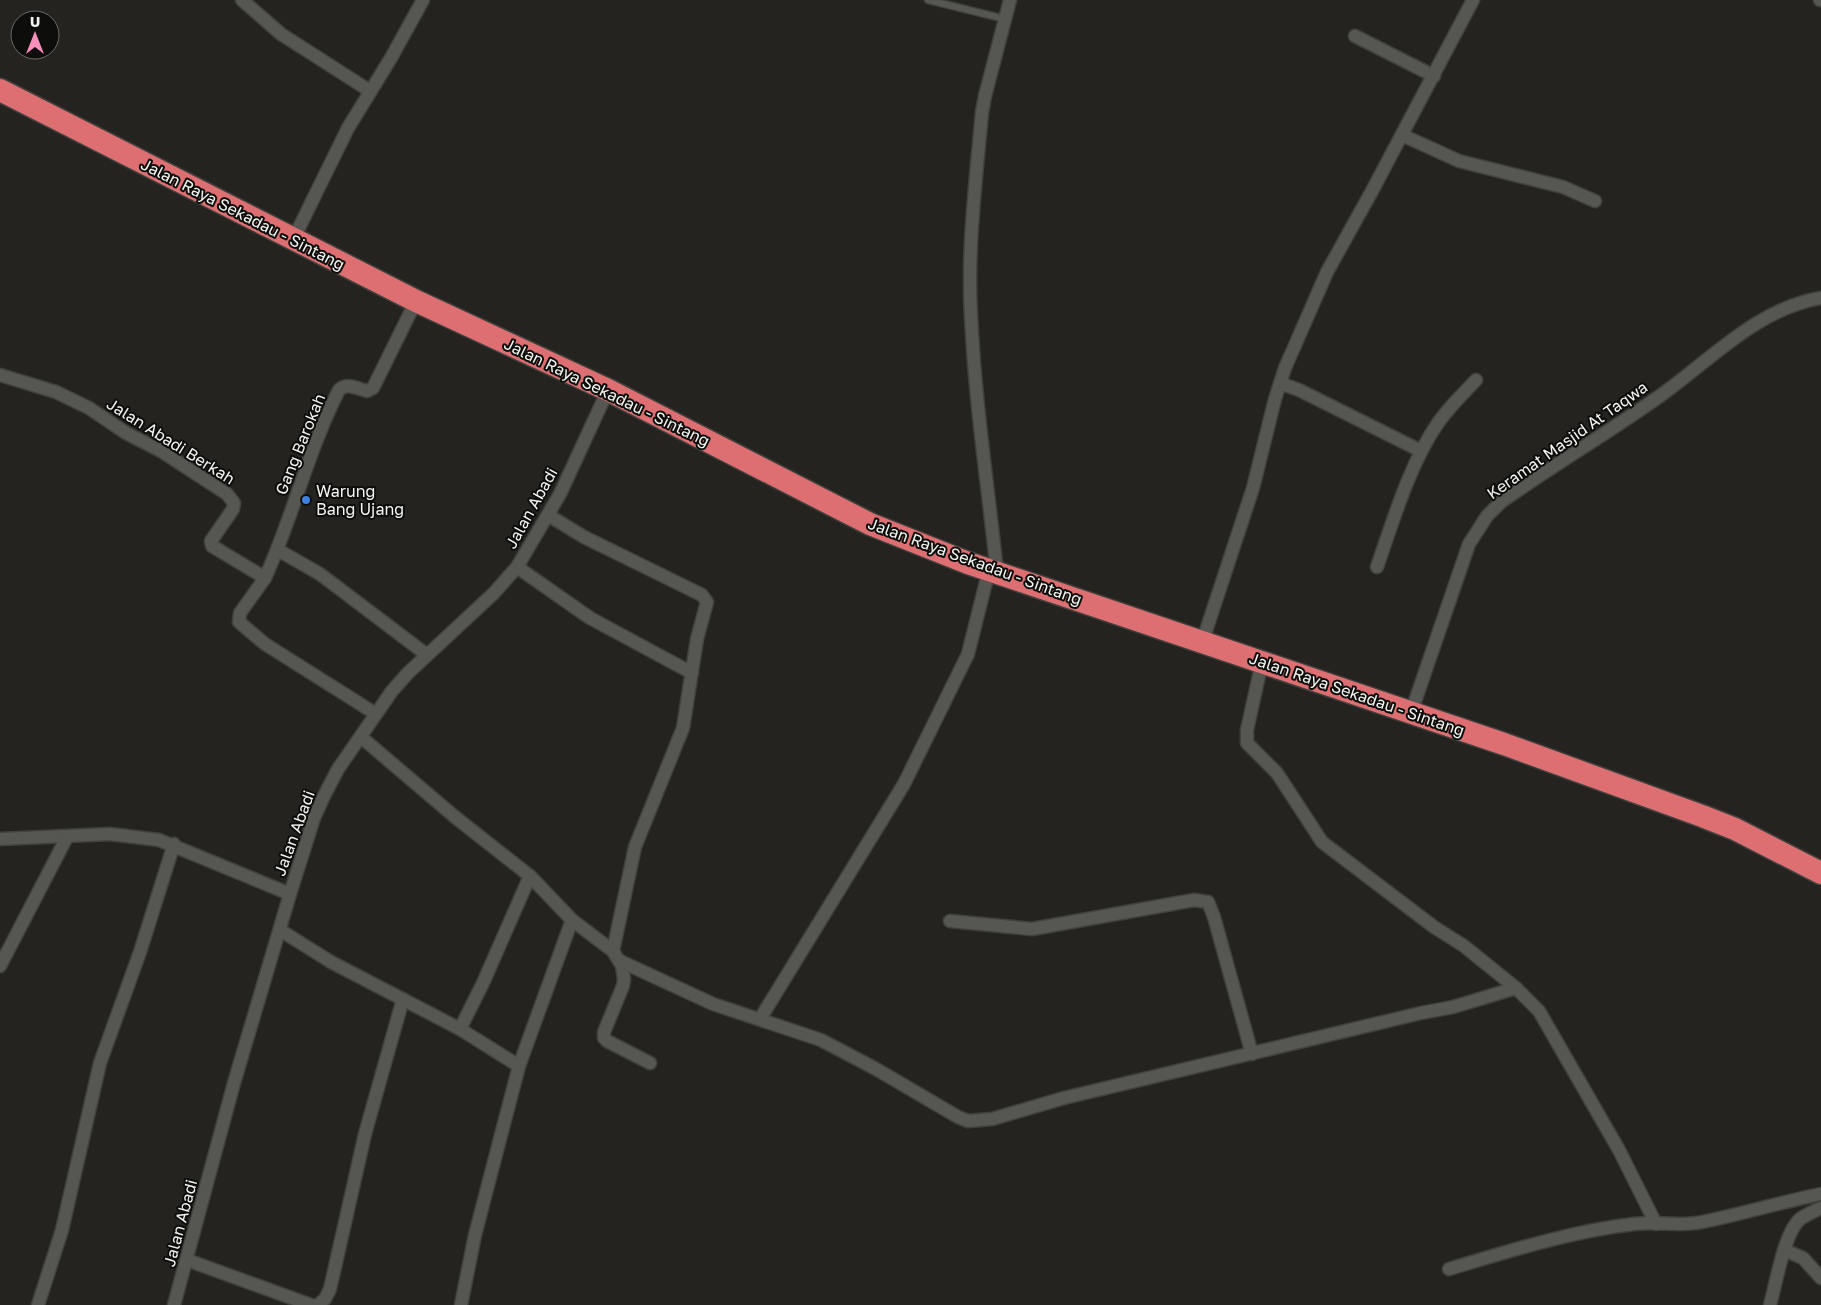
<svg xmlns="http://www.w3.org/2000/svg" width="1821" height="1305" viewBox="0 0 1821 1305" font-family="'Golos Text',sans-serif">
	<rect width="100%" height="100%" fill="#242320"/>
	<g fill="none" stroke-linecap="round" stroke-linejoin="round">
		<defs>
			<polyline id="lane" points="928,0 1005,19"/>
			<g id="street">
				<polyline points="242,0 281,34 370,91"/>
				<polyline points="1820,0 1821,0"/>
				<polyline points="1355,36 1434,76"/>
				<polyline points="1402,135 1459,161 1563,187 1595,201"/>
				<polyline points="293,240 348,128 391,58 423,0"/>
				<polyline points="0,375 56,392 89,408 126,433 161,451 227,494 234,503 233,509 211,541 212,546 265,578 240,613 239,622 265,644 376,714"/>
				<polyline points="1280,383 1299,390 1421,451"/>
				<polyline points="548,515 584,537 702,595 707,602 697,639 683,728 635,847 613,951"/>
				<polyline points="278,550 320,574 427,655"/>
				<polyline points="517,567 590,618 692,673"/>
				<path d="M1377,567c16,-46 33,-104 61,-144 11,-16 25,-29 38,-43"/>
				<path d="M997,572c-9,-85 -22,-170 -26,-256 -4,-67 5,-136 11,-204l3,-16 25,-96"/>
				<path d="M265,578c28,-61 43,-128 74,-188 8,-8 19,-1 28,1l6,-3 43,-87"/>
				<polyline points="1202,643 1253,488 1275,399 1285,368 1327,272 1372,191 1473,0"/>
				<polyline points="1262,662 1247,730 1247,743 1277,773 1322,842 1434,927 1464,946 1516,988 1539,1011 1619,1150 1656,1224"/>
				<path d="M1411,713l58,-169 18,-28 14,-14c51,-36 105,-68 156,-104 52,-36 98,-89 164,-100"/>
				<polyline points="361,737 455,817 530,876 572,920 613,951 622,966 624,979 623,986 604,1032 604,1038 607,1041 650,1063"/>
				<polyline points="0,839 110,834 159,840 290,894"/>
				<polyline points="950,921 1032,929 1194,900 1208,902 1214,917 1252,1054"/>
				<polyline points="280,930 331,962 460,1029 519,1066"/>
				<polyline points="620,961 713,1004 821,1040 876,1069 958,1117 968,1121 992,1119 1064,1098 1421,1013 1453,1007 1516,988"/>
				<polyline points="0,966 67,837"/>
				<polyline points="760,1019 904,784 968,654 989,570"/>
				<polyline points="460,1029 483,983 530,876"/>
				<polyline points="1784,1250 1803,1258 1821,1278"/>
				<polyline points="187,1260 311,1305"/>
				<path d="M1449,1269c60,-18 123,-38 185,-45 23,-3 46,3 68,-2 40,-8 79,-20 119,-28"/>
				<polyline points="38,1305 62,1230 100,1063 140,952 174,844"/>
				<polyline points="174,1305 234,1083 290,894 314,818 324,796 338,769 392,691 408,673 494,593 517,567 560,494 608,390"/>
				<polyline points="318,1305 325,1299 330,1289 365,1134 403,999"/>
				<polyline points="461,1305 475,1235 519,1066 572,920"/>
				<path d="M1770,1305c6,-21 14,-72 30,-86 6,-4 14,-8 21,-11"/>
			</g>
			<polyline id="highway" points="0,90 416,301 608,390 870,524 968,563 1504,744 1702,816 1735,829 1821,873"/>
		</defs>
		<use href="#lane" stroke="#40403d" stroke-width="9"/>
		<use href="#street" stroke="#40403d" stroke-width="15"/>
		<use href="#highway" stroke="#40403d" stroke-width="25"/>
		<use href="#lane" stroke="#565652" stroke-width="6"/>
		<use href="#street" stroke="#565652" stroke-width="12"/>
		<use href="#highway" stroke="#dd6e72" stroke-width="22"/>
	</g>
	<circle fill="#3f7fe0" stroke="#0d0d0b" stroke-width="2" cx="306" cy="500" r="5"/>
	<g text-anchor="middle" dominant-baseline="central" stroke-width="4" stroke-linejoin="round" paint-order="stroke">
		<g font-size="16" fill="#f5f5f2" stroke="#0d0d0b">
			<text transform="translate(243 214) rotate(27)">Jalan Raya Sekadau - Sintang</text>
			<text transform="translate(607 392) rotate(26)">Jalan Raya Sekadau - Sintang</text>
			<text transform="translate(1567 440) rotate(-35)">Keramat Masjid At Taqwa</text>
			<text transform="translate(171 441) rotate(32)">Jalan Abadi Berkah</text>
			<text transform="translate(300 444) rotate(-68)">Gang Barokah</text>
			<text transform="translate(531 508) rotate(-61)">Jalan Abadi</text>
			<text transform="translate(975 561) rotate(20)">Jalan Raya Sekadau - Sintang</text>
			<text transform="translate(1357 694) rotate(19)">Jalan Raya Sekadau - Sintang</text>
			<text transform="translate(294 833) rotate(-70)">Jalan Abadi</text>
			<text transform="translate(180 1223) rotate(-75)">Jalan Abadi</text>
		</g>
		<g font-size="16" fill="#f5f5f2" stroke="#0d0d0b" text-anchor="start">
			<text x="316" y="491">Warung<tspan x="316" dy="18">Bang Ujang</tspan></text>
		</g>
	</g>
	<g transform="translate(35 35)"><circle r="24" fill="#0d0d0b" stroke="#6a6a67"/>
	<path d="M0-4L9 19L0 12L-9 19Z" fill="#fe8ebc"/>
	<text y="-8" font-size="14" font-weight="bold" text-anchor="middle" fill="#f5f5f2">U</text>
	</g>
</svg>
